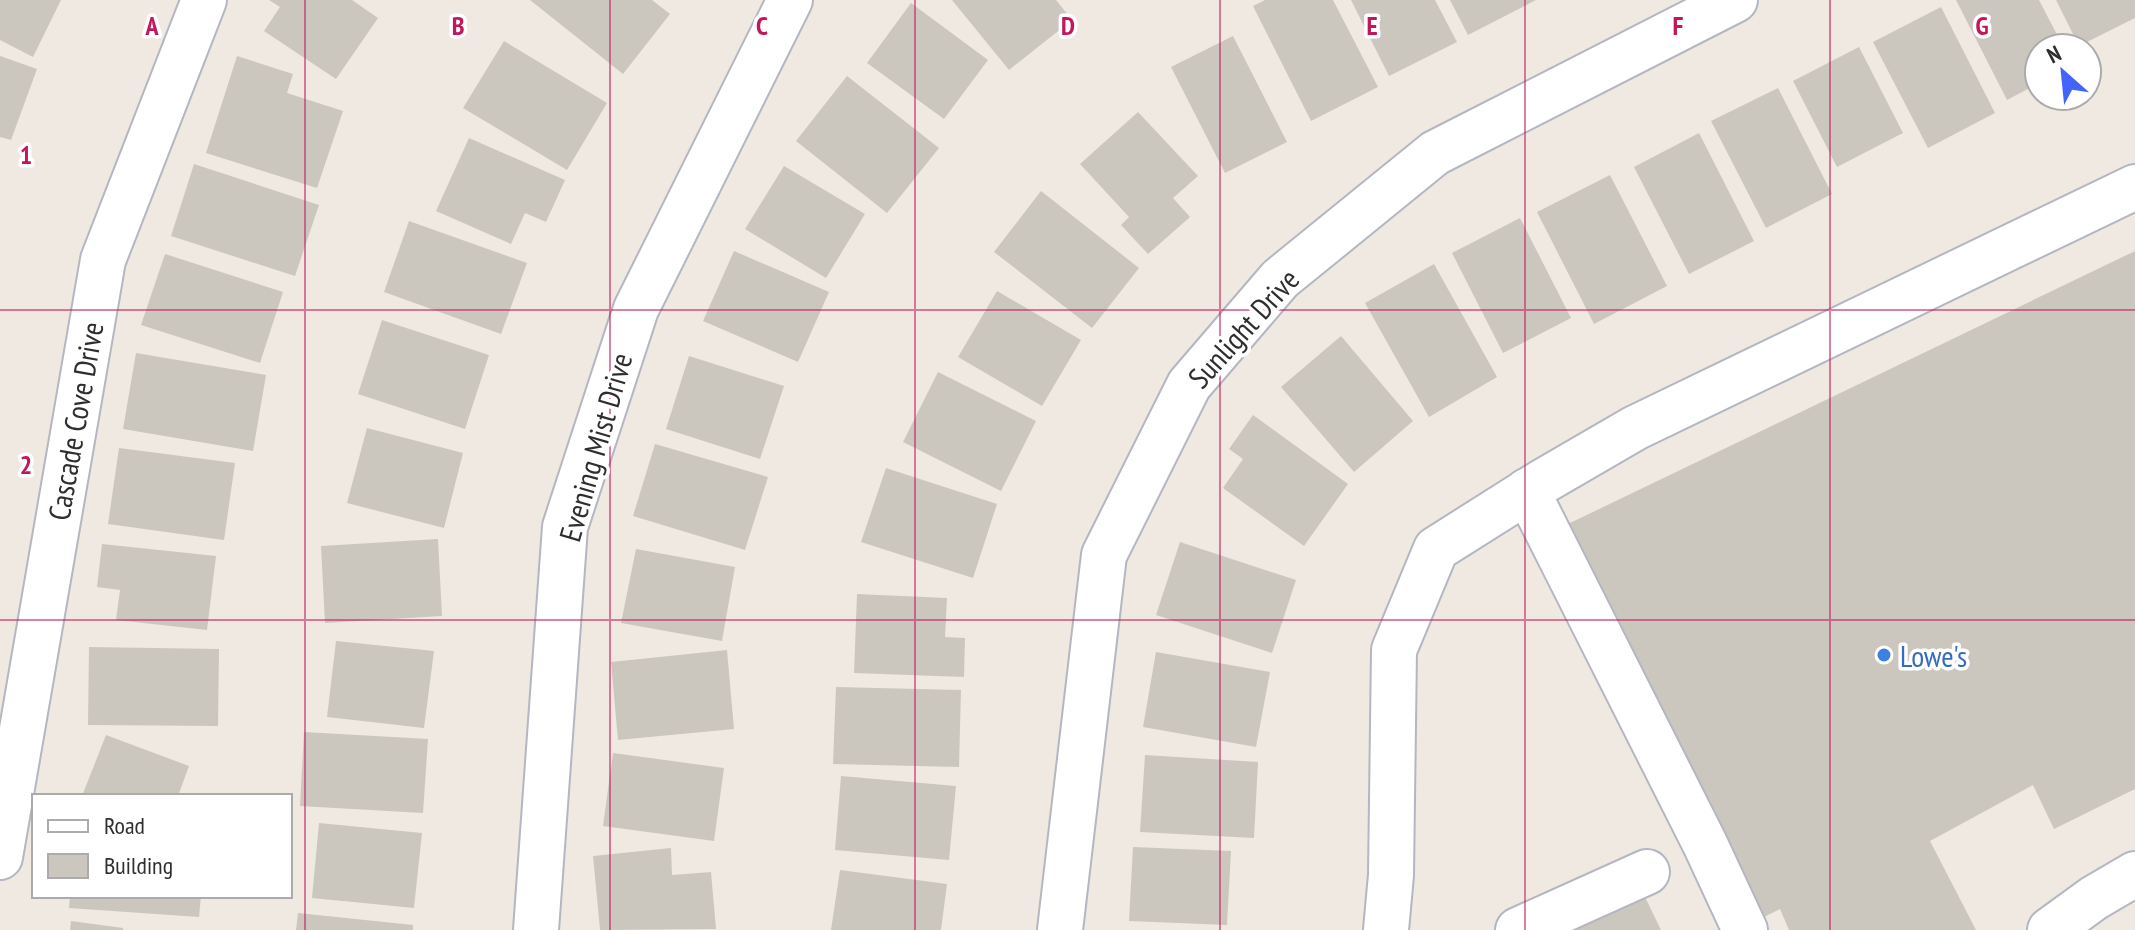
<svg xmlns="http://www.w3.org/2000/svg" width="2135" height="930" viewBox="0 0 2135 930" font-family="'PT Sans Narrow',sans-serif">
	<rect width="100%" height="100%" fill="#efe9e1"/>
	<g fill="#cbc7bf">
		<polygon points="0,0 61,0 33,57 0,40"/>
		<polygon points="269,0 352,0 378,18 336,79 264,31 280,7"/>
		<polygon points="530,0 652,0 670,14 623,74"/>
		<polygon points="952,0 1056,0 1072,20 1009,70"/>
		<polygon points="1265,0 1333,0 1378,87 1311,121 1253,6"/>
		<polygon points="1351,0 1435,0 1457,42 1389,76"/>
		<polygon points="1450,0 1536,0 1468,35"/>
		<polygon points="1956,0 2039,0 2064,48 2039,48 2039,83 2007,100"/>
		<polygon points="2056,0 2135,0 2135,18 2079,46"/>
		<polygon points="911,3 988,60 944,119 867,63"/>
		<polygon points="1941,7 1995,113 1928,148 1873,42"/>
		<polygon points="1233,36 1287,142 1225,173 1171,67"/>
		<polygon points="504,41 607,103 567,170 463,108"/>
		<polygon points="1859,47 1903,133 1837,167 1793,81"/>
		<polygon points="0,56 37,69 11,140 0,137"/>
		<polygon points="237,56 293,74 287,93 343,111 317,188 206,153"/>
		<polygon points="847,76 939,148 887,213 796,141"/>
		<polygon points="1778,88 1832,194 1766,228 1711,121"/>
		<polygon points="1138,112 1198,176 1173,198 1190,217 1148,254 1121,225 1129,217 1080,164"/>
		<polygon points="1699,133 1754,241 1689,274 1634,167"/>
		<polygon points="469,138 565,180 546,222 525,213 511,244 436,211"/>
		<polygon points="194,164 319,205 295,276 171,236"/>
		<polygon points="784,166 865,214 826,278 745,229"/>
		<polygon points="1610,175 1667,286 1594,324 1537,212"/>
		<polygon points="1041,191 1139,268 1092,328 994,252"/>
		<polygon points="1520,218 1571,318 1503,353 1452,253"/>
		<polygon points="409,221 527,263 501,334 384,292"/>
		<polygon points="734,251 829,292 798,362 703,321"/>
		<polygon points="2135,251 2135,789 2054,829 2033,785 1930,841 1976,930 1789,930 1780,909 1762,918 1568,524"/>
		<polygon points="165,254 283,292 260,363 141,325"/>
		<polygon points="1434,264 1497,377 1429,417 1365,303"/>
		<polygon points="997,291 1081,340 1042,406 958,357"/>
		<polygon points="382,320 489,355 465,429 358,394"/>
		<polygon points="1341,336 1413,421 1354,472 1281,387"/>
		<polygon points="136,353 266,375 253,451 123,429"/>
		<polygon points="689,356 784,386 760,459 666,429"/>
		<polygon points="938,372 1036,421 1001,491 903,442"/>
		<polygon points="1253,415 1348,484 1304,546 1223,488 1243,459 1229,449"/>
		<polygon points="367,428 463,453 444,528 347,503"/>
		<polygon points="655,444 768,477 745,550 633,516"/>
		<polygon points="119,448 235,463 224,540 108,524"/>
		<polygon points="886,468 997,504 973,578 861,542"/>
		<polygon points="438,539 442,616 325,623 321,546"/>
		<polygon points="1180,542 1296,580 1272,653 1156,615"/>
		<polygon points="102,544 216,556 207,630 116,620 120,590 97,587"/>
		<polygon points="636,549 735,567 722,641 621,623"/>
		<polygon points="857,594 947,598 945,637 965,638 964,677 854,673"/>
		<polygon points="336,641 434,651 424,728 327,717"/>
		<polygon points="89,647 219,649 218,726 88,725"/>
		<polygon points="727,650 734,729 618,740 611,662"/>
		<polygon points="1156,652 1270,672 1256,747 1143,727"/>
		<polygon points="836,687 961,690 959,767 833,764"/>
		<polygon points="304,732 428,739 423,813 300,806"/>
		<polygon points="106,735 189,766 178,796 82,796"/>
		<polygon points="613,753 724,768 714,841 603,826"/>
		<polygon points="1145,755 1258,762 1254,838 1140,832"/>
		<polygon points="841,776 956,786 949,860 835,850"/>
		<polygon points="319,823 422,833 414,908 312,898"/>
		<polygon points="1133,847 1231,851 1227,925 1129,921"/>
		<polygon points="671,848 672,875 711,872 716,929 600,930 593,856"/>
		<polygon points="840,870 947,884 941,930 831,930"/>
		<polygon points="70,896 201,896 199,917 69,908"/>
		<polygon points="1645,897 1661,930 1574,930"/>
		<polygon points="298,913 413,925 413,930 296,930"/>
		<polygon points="71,921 123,928 123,930 70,930"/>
	</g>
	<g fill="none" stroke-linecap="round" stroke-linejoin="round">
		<defs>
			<g id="minor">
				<polyline points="1527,491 1705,844 1745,930"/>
				<polyline points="0,857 103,260 204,0"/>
				<polyline points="536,930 565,527 636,309 790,0"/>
				<polyline points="1060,930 1104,555 1189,385 1280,279 1435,153 1735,0"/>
				<polyline points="1386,930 1391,875 1394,650 1436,549 1542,482 1635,428 2135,187"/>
				<polyline points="1518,930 1647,872"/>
				<polyline points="2050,930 2094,898 2135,874"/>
			</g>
		</defs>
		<use href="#minor" stroke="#b4b7c1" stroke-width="48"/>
		<use href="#minor" stroke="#fff" stroke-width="44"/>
	</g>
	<path fill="none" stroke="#c2185b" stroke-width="2" stroke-opacity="0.55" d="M305,0v930M610,0v930M915,0v930M1220,0v930M1525,0v930M1830,0v930M0,310h2135M0,620h2135"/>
	<circle fill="#3f7fe0" stroke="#fff" stroke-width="3" cx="1884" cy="655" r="8"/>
	<g text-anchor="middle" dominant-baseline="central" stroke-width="7" stroke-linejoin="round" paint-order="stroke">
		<g font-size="30" fill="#2e2e2e" stroke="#fff">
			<text transform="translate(1243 328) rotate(-48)">Sunlight Drive</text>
			<text transform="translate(75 421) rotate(-80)">Cascade Cove Drive</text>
			<text transform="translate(595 447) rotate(-74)">Evening Mist Drive</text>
		</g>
		<g font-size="30" fill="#366cbe" stroke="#fff" text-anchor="start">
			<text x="1900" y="655">Lowe's</text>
		</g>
	</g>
	<g font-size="26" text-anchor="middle" font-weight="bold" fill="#c2185b" stroke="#fff" stroke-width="7" stroke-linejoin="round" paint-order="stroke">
		<text x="152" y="35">A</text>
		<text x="458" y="35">B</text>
		<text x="762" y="35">C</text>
		<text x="1068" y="35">D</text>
		<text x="1372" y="35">E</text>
		<text x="1678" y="35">F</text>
		<text x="1982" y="35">G</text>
		<text x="26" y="164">1</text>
		<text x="26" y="474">2</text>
	</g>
	<rect x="32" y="794" width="260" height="104" fill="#ffffff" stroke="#ababab" stroke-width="2"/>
	<rect x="48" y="820" width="40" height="12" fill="#ffffff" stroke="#ababab" stroke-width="2"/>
	<text x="104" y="834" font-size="24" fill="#2e2e2e">Road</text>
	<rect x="48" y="854" width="40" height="24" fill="#cbc7bf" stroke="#ababab" stroke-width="2"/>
	<text x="104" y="874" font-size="24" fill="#2e2e2e">Building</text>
	<g transform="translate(2063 72) rotate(333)"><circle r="38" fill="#ffffff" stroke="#ababab" stroke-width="2"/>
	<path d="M0-6L14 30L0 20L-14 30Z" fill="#4264fb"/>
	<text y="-12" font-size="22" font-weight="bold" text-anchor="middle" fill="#2e2e2e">N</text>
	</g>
</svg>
